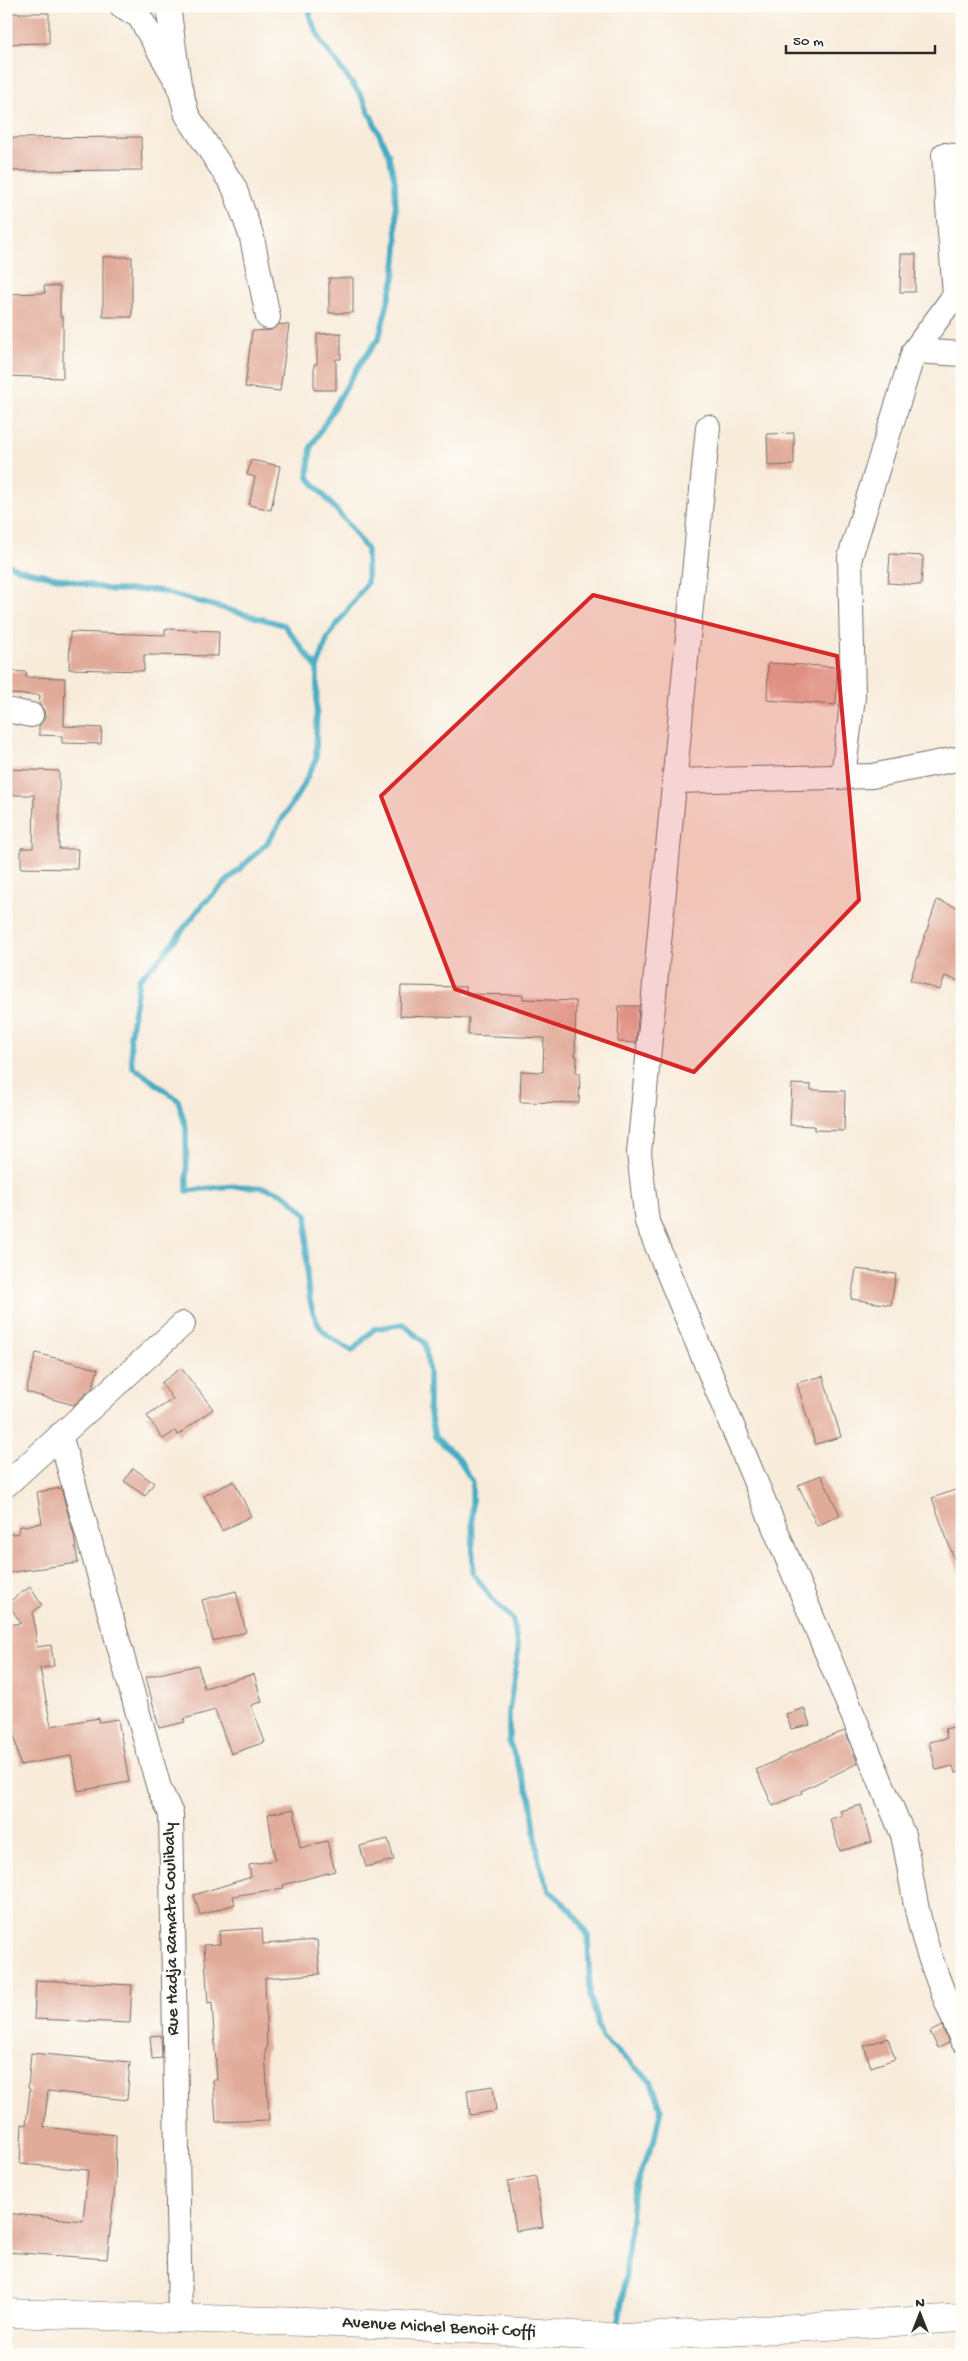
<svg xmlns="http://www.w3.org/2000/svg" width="968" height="2361" viewBox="0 0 968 2361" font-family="'Gochi Hand',sans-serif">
	<rect width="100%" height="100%" fill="#fdfcf7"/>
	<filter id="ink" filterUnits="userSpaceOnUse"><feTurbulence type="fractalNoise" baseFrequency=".02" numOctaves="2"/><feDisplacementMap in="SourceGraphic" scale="10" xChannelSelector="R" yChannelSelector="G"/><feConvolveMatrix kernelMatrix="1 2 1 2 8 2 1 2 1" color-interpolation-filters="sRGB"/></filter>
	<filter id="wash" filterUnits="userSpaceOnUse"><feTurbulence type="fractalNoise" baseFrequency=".0096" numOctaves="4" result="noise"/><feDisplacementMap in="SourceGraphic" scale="20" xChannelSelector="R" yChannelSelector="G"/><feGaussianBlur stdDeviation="1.12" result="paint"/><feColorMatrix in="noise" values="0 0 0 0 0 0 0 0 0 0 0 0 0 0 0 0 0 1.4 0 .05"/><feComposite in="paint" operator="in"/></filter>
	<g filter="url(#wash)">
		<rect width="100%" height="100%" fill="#f8ebda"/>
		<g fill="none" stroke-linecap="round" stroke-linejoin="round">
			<g stroke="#44acc3" stroke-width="5.5">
				<path d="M310,6v12l13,26 39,53 26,56 7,28 2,68 -3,29 -15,60 -20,27 -48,82 -3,30 41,48 18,25v33l-39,54 -11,31 -1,91 -14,29 -35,55 -64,61 -41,52 -23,23 -9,57 2,30 46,34 8,28 1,63c26,-4 72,-10 96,3 9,5 17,14 24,21 0,31 -6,96 19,119 7,6 17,11 26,17l22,-22 29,-5 22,19 4,29v37l6,28 23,20 14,25 1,91 19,26 21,21 5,32 -9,59v30l22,59 8,62 10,28 23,21 16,25 2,60 12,42 49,43 10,27 -7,33 -12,27 -9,31 -9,91 -7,41"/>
				<polyline points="6,563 18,569 112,590 156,590 284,625 317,668"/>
			</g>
		</g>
		<g id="blocks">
			<g fill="#e1ab9a">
				<polygon points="6,13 49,13 49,43 6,44"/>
				<polygon points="141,137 142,170 6,171 6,138"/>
				<polygon points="901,254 916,254 915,292 900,292"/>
				<rect x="103" y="257" width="29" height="60"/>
				<rect x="329" y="278" width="24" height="35"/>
				<polygon points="44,286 60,286 60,317 63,317 63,378 6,376 6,294 45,293"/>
				<polygon points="279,324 289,325 280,391 245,387 252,331 271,330"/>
				<polygon points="341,333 341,359 336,359 336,390 314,390 314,364 317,364 317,334"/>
				<polygon points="794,433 794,465 768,466 767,434"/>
				<polygon points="251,460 280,466 271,510 249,505 255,477 247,475"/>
				<polygon points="890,554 923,556 921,585 888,583"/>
				<polygon points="165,629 219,631 218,656 144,655 144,671 69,669 70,632 165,635"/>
				<polygon points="768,663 837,667 836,705 767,700"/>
				<polygon points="6,671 26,672 26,677 65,678 64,726 102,728 101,744 62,743 62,736 39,735 39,726 45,717 44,710 39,704 40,695 6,694"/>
				<polygon points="6,769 59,771 59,849 78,849 77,869 21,868 21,848 33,848 34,795 6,795"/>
				<polygon points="937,900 962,909 962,982 945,976 940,990 910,980"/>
				<polygon points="401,986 466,987 466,994 523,995 523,999 576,1001 575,1056 577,1056 576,1073 580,1073 579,1103 520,1102 521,1071 543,1072 544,1038 468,1035 469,1018 400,1016"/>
				<polygon points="619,1006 639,1006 636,1043 618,1042"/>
				<polygon points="792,1084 811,1085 811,1090 845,1091 844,1131 814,1130 814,1126 790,1125"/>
				<polygon points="856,1269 896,1274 891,1305 851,1299"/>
				<polygon points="36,1353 98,1369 93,1387 74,1405 26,1392"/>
				<polygon points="181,1368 213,1409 178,1435 175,1431 163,1439 147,1416 173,1399 161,1383"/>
				<polygon points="823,1376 841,1437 815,1444 797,1383"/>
				<polygon points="133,1468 154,1483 145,1496 124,1481"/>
				<polygon points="821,1475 840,1515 817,1526 798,1485"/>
				<polygon points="234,1481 251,1516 222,1531 204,1496"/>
				<polygon points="61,1488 74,1535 78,1563 6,1573 6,1535 19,1533 18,1527 42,1523 37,1492"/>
				<polygon points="958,1489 962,1499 962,1575 960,1575 932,1498"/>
				<polygon points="30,1587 42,1605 33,1612 37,1647 51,1645 54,1666 40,1668 51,1726 99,1718 99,1722 118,1719 129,1782 78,1791 71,1756 20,1765 6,1695 6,1625 21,1623 7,1603"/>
				<polygon points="236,1591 246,1632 213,1641 202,1600"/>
				<polygon points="198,1665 204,1688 254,1674 262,1702 251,1705 265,1742 231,1754 215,1710 184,1719 185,1722 159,1728 146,1677"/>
				<polygon points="804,1708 810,1725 791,1729 786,1714"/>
				<polygon points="962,1725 962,1772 955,1773 953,1766 936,1770 929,1742 947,1738 945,1729"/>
				<polygon points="845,1731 858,1763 801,1791 802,1793 773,1806 756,1770 815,1742"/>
				<polygon points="861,1805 872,1842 840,1851 830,1819 842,1815 840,1811"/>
				<polygon points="294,1809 300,1848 327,1841 335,1871 283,1885 284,1888 233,1896 235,1904 200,1915 194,1895 251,1877 249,1865 275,1860 268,1814"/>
				<polygon points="388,1839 394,1860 366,1867 360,1846"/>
				<polygon points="262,1928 263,1944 317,1940 320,1974 265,1978 267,2049 265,2050 269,2120 216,2122 213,2080 217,2080 212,2002 208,2003 204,1945 220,1944 219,1931"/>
				<polygon points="36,1980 132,1985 130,2023 34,2019"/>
				<polygon points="942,2026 949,2043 938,2048 930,2032"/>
				<polygon points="161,2035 162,2058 152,2059 150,2036"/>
				<polygon points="888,2038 895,2059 871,2067 864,2046"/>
				<polygon points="31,2053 130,2062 127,2100 48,2091 44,2127 116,2135 115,2186 107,2259 6,2252 6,2213 83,2221 88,2170 20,2164 22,2124 26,2125 30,2089 28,2088"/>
				<polygon points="493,2086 496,2111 470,2115 467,2090"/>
				<polygon points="536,2176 543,2227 516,2231 508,2181"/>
			</g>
		</g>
	</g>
	<g filter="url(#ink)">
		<use href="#blocks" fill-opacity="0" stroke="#736e68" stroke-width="1"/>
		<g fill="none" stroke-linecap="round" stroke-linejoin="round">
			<defs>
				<g id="minor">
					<polyline points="122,6 139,16 175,78"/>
					<polyline points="168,6 179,84 187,115 234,187 252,238 268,317"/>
					<polyline points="914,351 962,354"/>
					<path d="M708,427l-69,726 8,69 256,613c6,26 9,53 15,79 9,43 28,85 44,126"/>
					<polyline points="6,710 31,715"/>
					<polyline points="843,776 853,697 850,557 914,351 955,295 944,155 962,157"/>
					<polyline points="674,781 872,776 962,758"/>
					<polyline points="60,1435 159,1788 171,1814 180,2318"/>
					<polyline points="6,1485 183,1324"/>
				</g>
				<polyline id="tertiary" points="6,2313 401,2325 624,2338 962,2318"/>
			</defs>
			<use href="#minor" stroke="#736e68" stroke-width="26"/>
			<use href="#tertiary" stroke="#736e68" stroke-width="29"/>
			<use href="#minor" stroke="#fff" stroke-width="24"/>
			<use href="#tertiary" stroke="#fff" stroke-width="28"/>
		</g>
	</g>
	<path fill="#d62828" fill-opacity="0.2" stroke="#d62828" stroke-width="4" stroke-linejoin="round" d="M593,595l244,61 22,244 -165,172 -239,-83 -74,-193z"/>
	<g text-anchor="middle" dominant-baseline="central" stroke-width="4" stroke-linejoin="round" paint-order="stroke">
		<g font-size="18" fill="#2b2b2b" stroke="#fdfcf7">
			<text transform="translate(172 1929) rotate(-91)">Rue Hadja Ramata Coulibaly</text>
			<text transform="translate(439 2328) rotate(3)">Avenue Michel Benoit Coffi</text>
		</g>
	</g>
	<rect width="968" height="2361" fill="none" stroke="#fdfcf7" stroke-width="25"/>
	<g transform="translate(920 2314)" stroke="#fdfcf7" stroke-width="4" paint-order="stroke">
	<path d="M0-4L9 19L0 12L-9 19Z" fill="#2b2b2b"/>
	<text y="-8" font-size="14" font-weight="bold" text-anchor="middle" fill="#2b2b2b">N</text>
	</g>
	<path d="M786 45v8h149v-8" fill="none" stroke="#2b2b2b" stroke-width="2.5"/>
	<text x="793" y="45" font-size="15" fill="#2b2b2b" stroke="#fdfcf7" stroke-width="4" paint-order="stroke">50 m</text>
</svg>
